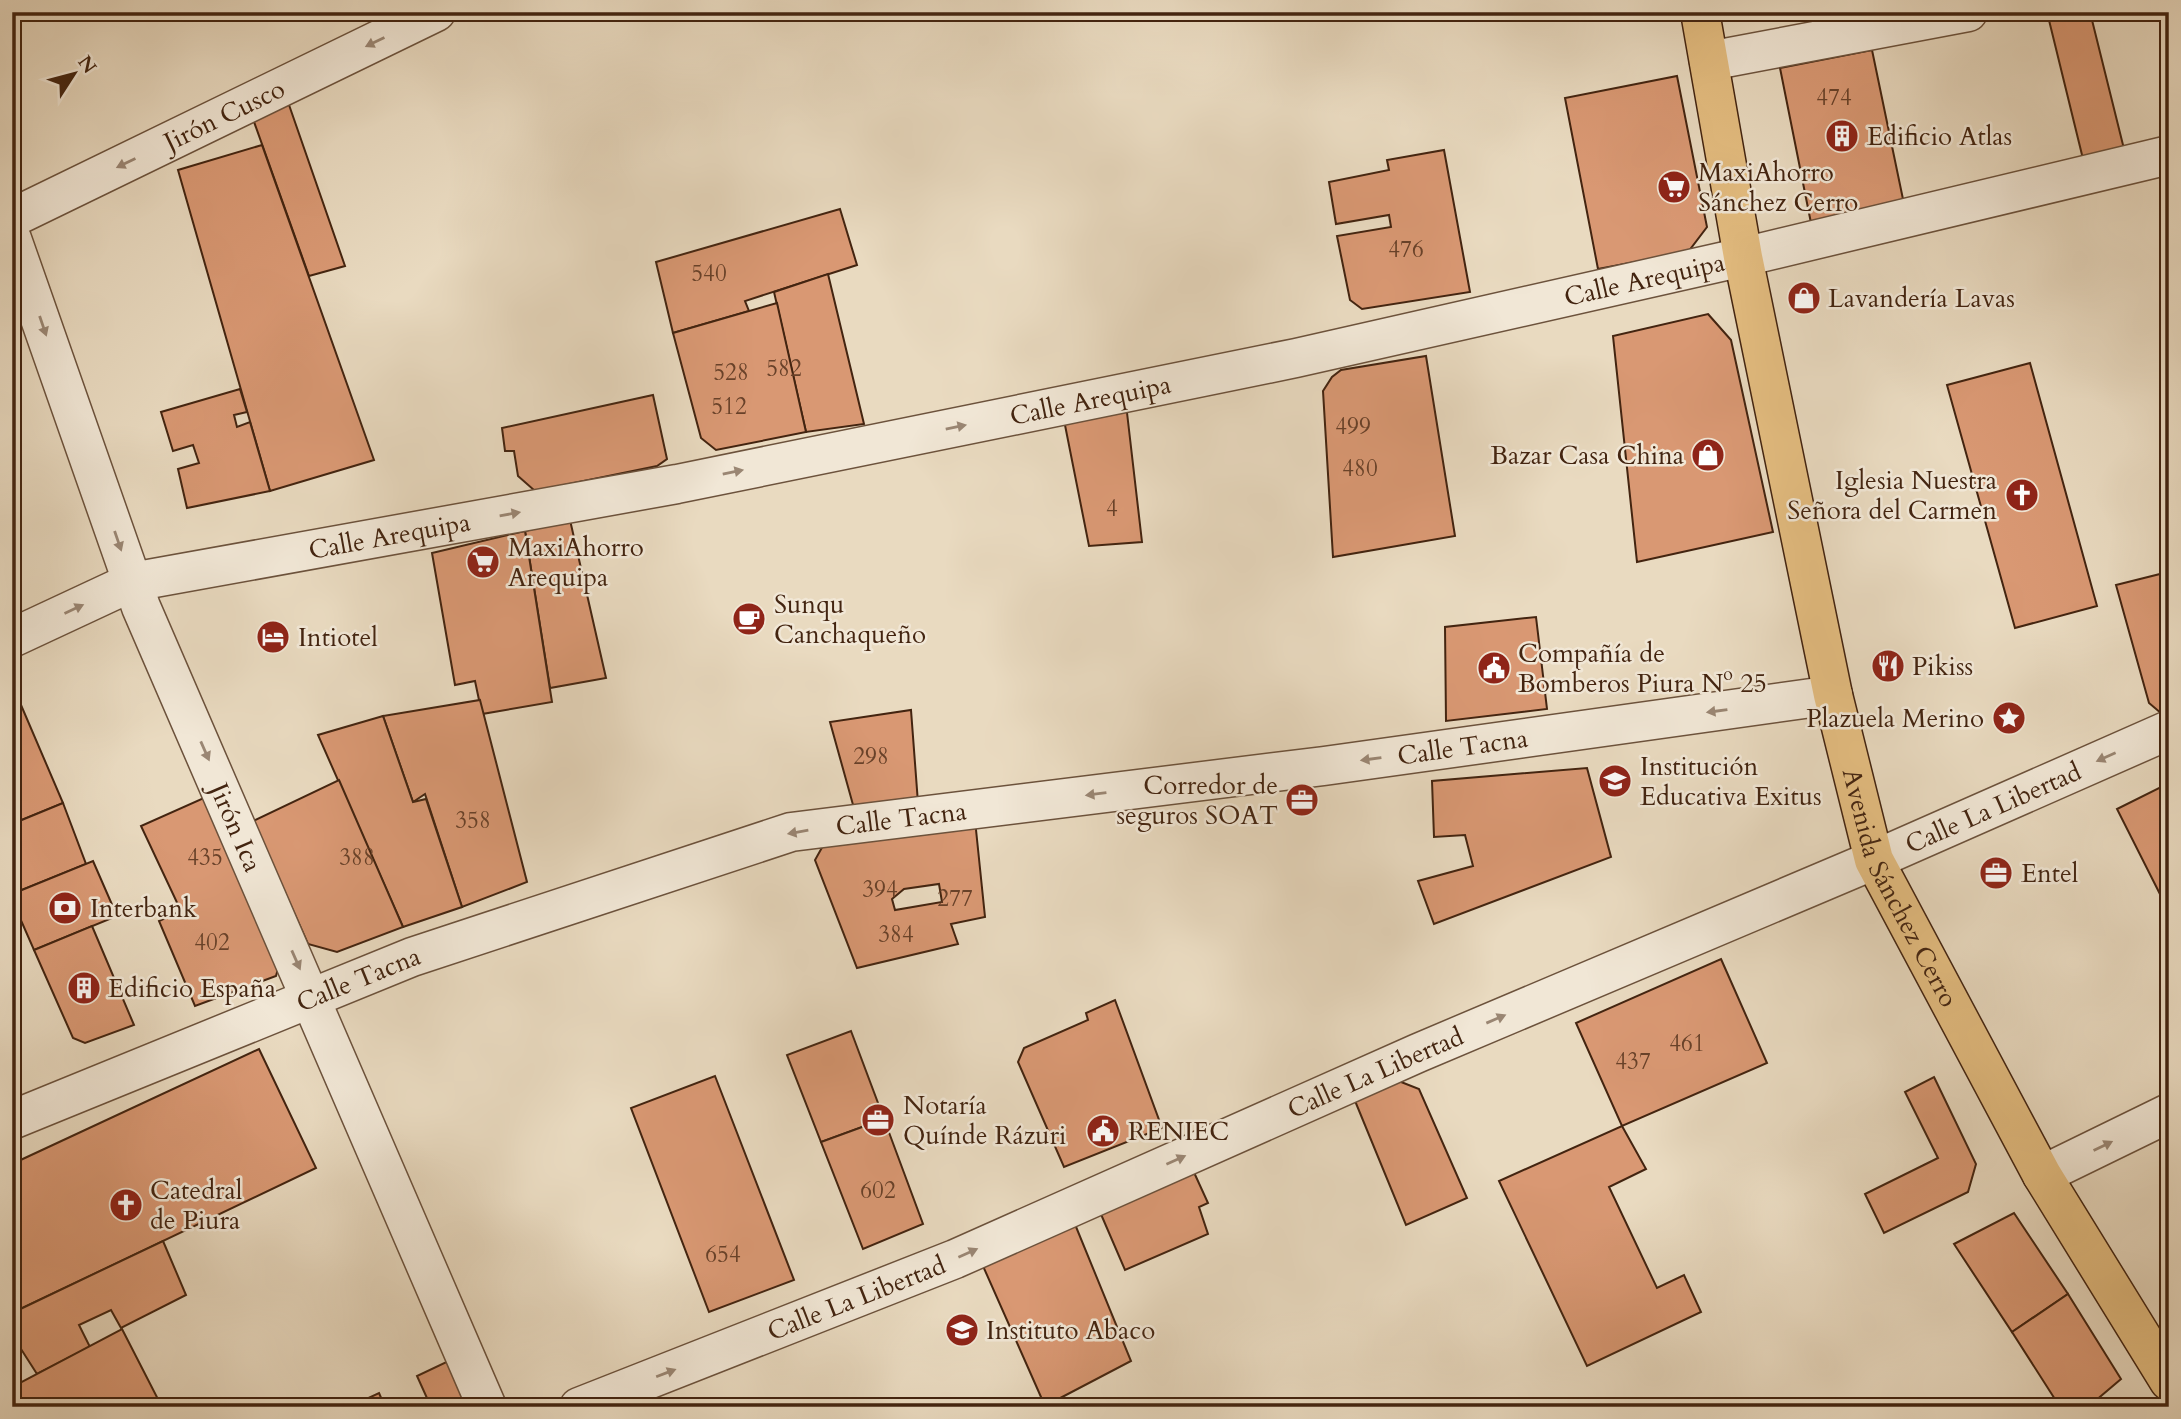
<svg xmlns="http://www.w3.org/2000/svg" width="2181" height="1419" viewBox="0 0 2181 1419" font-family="Cardo,serif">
	<rect width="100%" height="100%" fill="#e9dac0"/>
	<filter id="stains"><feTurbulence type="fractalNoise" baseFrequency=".00286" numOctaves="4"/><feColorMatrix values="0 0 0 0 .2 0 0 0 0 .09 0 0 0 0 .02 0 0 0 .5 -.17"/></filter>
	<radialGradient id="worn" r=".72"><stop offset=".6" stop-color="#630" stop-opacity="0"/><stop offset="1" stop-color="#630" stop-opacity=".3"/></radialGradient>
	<g fill="#d99873" stroke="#432410" stroke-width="2" fill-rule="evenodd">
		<polygon points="2047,12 2090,12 2125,153 2084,163"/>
		<polygon points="1872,50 1904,204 1811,223 1780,68"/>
		<polygon points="1677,76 1707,227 1688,252 1598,269 1565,98"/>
		<polygon points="288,102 345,266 309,276 253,119"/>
		<polygon points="262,145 374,460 270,491 178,170"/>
		<polygon points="1444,150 1470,292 1362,309 1350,300 1337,236 1391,227 1389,215 1336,224 1329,182 1389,170 1387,160"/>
		<polygon points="840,209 857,265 745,301 749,311 673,333 656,262"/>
		<polygon points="828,274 864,424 806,432 774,292"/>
		<polygon points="777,303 806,432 716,450 701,438 673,333"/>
		<polygon points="1708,314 1731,340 1773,532 1637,562 1613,336"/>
		<polygon points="1426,356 1455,536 1333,557 1323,391 1332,377 1341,370"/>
		<polygon points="2030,363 2097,606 2015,628 1947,385"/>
		<polygon points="240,389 247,412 234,415 237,427 250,422 270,491 187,508 178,469 199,463 193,445 173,451 161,412"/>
		<polygon points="653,395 667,459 657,466 535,491 518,476 514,451 505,451 502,428"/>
		<polygon points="1126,404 1142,542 1089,546 1063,415"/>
		<polygon points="570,520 606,678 550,688 525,531"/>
		<polygon points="525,531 552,702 482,714 475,681 455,685 432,553"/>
		<polygon points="2160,574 2169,600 2169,713 2162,714 2149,703 2116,585"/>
		<polygon points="1536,617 1547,709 1446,721 1445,627"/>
		<polygon points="12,684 63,803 12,824"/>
		<polygon points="480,700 527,882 462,907 425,794 413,802 383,716"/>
		<polygon points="911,710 918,803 855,812 830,722"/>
		<polygon points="383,716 413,802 426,799 462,907 403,927 318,735"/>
		<polygon points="1587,768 1611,857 1434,924 1418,881 1473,866 1465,835 1434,837 1432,781"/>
		<polygon points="339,780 403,927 337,952 308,944 253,821"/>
		<polygon points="2169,783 2169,912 2117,809"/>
		<polygon points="206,797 280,961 276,976 195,1006 159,921 181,911 141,826"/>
		<polygon points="63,803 86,864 12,894 12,824"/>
		<path d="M975,820l10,97 -34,7 7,20 -101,24 -42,-108 9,-16zM939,884l3,18 -47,8 -3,-11 12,-10z"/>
		<polygon points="93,861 117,916 34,950 12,900 12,894"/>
		<polygon points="92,926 134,1025 85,1043 73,1038 34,950"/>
		<polygon points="1721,959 1767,1063 1622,1126 1576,1023"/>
		<polygon points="1115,1000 1162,1128 1064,1167 1018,1062 1024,1048 1088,1020 1086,1013"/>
		<polygon points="851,1031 884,1119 821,1142 787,1055"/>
		<polygon points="259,1049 316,1168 12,1313 12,1164"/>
		<polygon points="715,1076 794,1280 709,1312 631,1108"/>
		<polygon points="1934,1077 1976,1164 1968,1192 1884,1233 1865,1194 1938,1158 1905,1092"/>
		<polygon points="1396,1080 1419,1089 1467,1198 1406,1225 1353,1096"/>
		<polygon points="884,1119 923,1224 863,1249 821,1142"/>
		<polygon points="1622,1126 1646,1169 1609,1187 1657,1288 1684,1275 1701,1312 1587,1366 1499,1181"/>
		<polygon points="1192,1168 1208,1203 1199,1207 1208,1234 1125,1270 1097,1205"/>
		<polygon points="2014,1213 2068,1294 2012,1332 1954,1244"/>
		<polygon points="1072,1217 1131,1361 1045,1406 979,1257"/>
		<polygon points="163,1241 186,1295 121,1328 111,1310 79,1325 90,1347 37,1374 12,1335 12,1313"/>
		<polygon points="2068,1294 2121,1379 2088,1407 2060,1407 2012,1332"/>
		<polygon points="122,1329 162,1407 12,1407 12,1387"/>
		<polygon points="459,1356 481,1407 431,1407 417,1376"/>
		<polygon points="379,1393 385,1407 349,1407"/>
	</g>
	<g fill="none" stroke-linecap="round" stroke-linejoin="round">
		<defs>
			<g id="minor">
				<polyline points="1709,61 1968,12"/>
				<path id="s1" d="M12,218l424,-206"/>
				<path id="s2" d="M12,239l129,368 346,800"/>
				<path id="s3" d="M12,638l120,-56 545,-98 619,-126 447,-101 426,-102"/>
				<path id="s4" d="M12,1120l400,-163 379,-125 533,-66 509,-71"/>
				<polyline points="2042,1175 2169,1113"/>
				<path id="s5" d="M579,1407l376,-148 463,-206 456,-193 295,-130"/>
			</g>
			<g id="major">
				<path id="s6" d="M1700,12l43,245 90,438 41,165 168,315 127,206"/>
			</g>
		</defs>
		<use href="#minor" stroke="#6c523c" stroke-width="41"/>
		<use href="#major" stroke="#432410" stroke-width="41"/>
		<use href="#minor" stroke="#f1e7d6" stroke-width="38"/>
		<use href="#major" stroke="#e4bd80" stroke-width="38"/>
	</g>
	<defs><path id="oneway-solid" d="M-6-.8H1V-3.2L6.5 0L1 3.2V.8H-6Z" transform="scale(1.75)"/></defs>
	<g fill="#9a8673">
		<use href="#oneway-solid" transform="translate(375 42) rotate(154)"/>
		<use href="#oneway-solid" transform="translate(126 163) rotate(154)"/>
		<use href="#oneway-solid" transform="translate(43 326) rotate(71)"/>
		<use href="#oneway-solid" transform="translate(956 427) rotate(-12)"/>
		<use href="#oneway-solid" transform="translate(733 472) rotate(-12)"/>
		<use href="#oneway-solid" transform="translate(510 514) rotate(-10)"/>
		<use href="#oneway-solid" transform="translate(118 541) rotate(71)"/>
		<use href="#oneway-solid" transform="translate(74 609) rotate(-25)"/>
		<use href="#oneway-solid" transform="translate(1717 711) rotate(172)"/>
		<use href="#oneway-solid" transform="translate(205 751) rotate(66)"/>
		<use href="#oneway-solid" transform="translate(2106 757) rotate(156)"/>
		<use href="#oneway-solid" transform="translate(1371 759) rotate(172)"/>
		<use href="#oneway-solid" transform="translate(1096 794) rotate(173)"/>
		<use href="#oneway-solid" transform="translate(798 832) rotate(170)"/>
		<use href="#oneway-solid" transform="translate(296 960) rotate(66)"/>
		<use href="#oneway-solid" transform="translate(1496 1019) rotate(-23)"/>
		<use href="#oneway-solid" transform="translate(2103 1146) rotate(-26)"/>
		<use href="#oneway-solid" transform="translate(1176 1160) rotate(-24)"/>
		<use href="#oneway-solid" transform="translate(968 1253) rotate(-24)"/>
		<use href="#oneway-solid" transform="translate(666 1373) rotate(-21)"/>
	</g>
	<defs>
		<symbol id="building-disc" viewBox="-11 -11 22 22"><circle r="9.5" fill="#8f2418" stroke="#f1e7d6"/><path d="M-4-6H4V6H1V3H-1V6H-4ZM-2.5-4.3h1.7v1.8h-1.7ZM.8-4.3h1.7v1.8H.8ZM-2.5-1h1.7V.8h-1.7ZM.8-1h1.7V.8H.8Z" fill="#fff"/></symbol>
		<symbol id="supermarket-disc" viewBox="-11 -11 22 22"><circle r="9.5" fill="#8f2418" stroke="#f1e7d6"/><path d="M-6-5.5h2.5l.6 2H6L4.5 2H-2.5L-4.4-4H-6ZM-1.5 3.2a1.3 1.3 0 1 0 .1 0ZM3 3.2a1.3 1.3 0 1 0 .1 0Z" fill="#fff"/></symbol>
		<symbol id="shop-disc" viewBox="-11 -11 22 22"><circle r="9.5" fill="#8f2418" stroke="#f1e7d6"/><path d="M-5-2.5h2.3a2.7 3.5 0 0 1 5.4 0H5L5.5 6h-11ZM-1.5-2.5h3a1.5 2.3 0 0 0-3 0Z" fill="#fff"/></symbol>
		<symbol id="church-disc" viewBox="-11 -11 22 22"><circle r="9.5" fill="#8f2418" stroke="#f1e7d6"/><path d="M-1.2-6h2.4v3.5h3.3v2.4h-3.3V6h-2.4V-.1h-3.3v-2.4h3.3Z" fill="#fff"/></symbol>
		<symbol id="cafe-disc" viewBox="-11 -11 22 22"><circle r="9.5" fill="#8f2418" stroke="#f1e7d6"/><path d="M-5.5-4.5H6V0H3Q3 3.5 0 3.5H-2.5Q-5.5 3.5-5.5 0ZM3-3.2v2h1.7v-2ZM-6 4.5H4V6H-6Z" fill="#fff"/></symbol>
		<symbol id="hotel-disc" viewBox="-11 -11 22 22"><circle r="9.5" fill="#8f2418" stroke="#f1e7d6"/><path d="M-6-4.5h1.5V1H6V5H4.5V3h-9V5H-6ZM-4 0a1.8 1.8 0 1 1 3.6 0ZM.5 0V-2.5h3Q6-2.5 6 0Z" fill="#fff"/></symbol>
		<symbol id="restaurant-disc" viewBox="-11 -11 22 22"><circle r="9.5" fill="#8f2418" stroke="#f1e7d6"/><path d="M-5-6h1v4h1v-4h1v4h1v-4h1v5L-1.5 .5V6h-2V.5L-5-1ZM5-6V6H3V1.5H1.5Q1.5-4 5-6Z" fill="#fff"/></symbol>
		<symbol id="civic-disc" viewBox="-11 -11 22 22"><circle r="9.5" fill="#8f2418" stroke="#f1e7d6"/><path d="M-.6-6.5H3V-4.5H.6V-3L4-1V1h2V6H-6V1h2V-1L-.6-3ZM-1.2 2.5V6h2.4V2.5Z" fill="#fff"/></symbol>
		<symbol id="sight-disc" viewBox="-11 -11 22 22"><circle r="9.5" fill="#8f2418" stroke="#f1e7d6"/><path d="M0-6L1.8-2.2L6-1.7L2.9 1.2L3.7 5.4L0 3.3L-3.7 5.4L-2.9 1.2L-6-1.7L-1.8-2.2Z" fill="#fff"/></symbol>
		<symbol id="school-disc" viewBox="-11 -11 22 22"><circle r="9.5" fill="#8f2418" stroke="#f1e7d6"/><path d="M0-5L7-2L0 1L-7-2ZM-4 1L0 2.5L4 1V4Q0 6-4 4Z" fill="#fff"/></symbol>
		<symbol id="office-disc" viewBox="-11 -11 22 22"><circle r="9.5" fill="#8f2418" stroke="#f1e7d6"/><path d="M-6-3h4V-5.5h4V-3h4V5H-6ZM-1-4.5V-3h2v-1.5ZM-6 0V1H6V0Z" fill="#fff"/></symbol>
		<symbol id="bank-disc" viewBox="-11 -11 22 22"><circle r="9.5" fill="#8f2418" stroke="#f1e7d6"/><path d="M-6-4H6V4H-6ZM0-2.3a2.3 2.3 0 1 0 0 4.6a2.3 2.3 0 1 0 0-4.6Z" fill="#fff"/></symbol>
		<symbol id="university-disc" viewBox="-11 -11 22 22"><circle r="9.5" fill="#8f2418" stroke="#f1e7d6"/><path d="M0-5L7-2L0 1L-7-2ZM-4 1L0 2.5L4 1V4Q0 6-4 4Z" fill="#fff"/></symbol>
	</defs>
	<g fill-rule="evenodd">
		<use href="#building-disc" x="1823" y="117" width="38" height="38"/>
		<use href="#supermarket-disc" x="1655" y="168" width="38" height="38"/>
		<use href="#shop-disc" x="1785" y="279" width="38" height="38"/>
		<use href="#shop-disc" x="1689" y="436" width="38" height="38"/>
		<use href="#church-disc" x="2003" y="476" width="38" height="38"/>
		<use href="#supermarket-disc" x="464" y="543" width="38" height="38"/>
		<use href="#cafe-disc" x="730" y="600" width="38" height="38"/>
		<use href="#hotel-disc" x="254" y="618" width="38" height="38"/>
		<use href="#restaurant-disc" x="1869" y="647" width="38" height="38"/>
		<use href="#civic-disc" x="1475" y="649" width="38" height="38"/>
		<use href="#sight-disc" x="1990" y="699" width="38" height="38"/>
		<use href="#school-disc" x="1596" y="762" width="38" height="38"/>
		<use href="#office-disc" x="1283" y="781" width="38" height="38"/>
		<use href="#office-disc" x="1977" y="854" width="38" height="38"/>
		<use href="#bank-disc" x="46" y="889" width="38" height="38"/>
		<use href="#building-disc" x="65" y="969" width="38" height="38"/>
		<use href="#office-disc" x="859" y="1101" width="38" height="38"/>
		<use href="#civic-disc" x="1084" y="1112" width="38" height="38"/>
		<use href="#church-disc" x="107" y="1186" width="38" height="38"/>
		<use href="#university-disc" x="943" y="1311" width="38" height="38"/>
	</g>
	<g text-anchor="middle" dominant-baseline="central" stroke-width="5" stroke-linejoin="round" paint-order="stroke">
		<g font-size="23" fill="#684129">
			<text x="1834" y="97">474</text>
			<text x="1406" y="249">476</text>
			<text x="709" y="273">540</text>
			<text x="784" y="368">582</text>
			<text x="731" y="372">528</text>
			<text x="729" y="406">512</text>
			<text x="1353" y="426">499</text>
			<text x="1360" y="468">480</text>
			<text x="1112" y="508">4</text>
			<text x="871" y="756">298</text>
			<text x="473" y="820">358</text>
			<text x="205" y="857">435</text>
			<text x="357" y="857">388</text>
			<text x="880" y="889">394</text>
			<text x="955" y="898">277</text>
			<text x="896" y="934">384</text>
			<text x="212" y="942">402</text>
			<text x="1687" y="1043">461</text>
			<text x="1633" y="1061">437</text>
			<text x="878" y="1190">602</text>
			<text x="723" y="1254">654</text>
		</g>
		<g font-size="26" fill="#432410" stroke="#f1e7d6">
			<text stroke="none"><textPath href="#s1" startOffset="236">Jirón Cusco</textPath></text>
			<text stroke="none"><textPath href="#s3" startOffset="1675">Calle Arequipa</textPath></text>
			<text stroke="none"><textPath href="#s3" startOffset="1108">Calle Arequipa</textPath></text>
			<text stroke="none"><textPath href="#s3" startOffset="394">Calle Arequipa</textPath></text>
			<text stroke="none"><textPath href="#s4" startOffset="1508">Calle Tacna</textPath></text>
			<text stroke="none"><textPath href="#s5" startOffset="1536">Calle La Libertad</textPath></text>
			<text stroke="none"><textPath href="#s4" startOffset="942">Calle Tacna</textPath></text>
			<text stroke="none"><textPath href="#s2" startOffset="630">Jirón Ica</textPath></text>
			<text stroke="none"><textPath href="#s6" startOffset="901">Avenida Sánchez Cerro</textPath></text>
			<text stroke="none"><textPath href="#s4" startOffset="374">Calle Tacna</textPath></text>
			<text stroke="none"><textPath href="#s5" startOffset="864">Calle La Libertad</textPath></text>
			<text stroke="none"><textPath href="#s5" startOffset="298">Calle La Libertad</textPath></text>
		</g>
		<g font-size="26" fill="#432410" stroke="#f1e7d6" text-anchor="start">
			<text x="1867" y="136">Edificio Atlas</text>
			<text x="1698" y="172">MaxiAhorro<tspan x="1698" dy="30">Sánchez Cerro</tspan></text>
			<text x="1828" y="298">Lavandería Lavas</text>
			<text x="1684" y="455" text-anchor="end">Bazar Casa China</text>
			<text x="1997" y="480" text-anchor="end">Iglesia Nuestra<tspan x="1997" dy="30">Señora del Carmen</tspan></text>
			<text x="508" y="547">MaxiAhorro<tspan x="508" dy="30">Arequipa</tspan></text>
			<text x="774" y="604">Sunqu<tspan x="774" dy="30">Canchaqueño</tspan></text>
			<text x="298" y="637">Intiotel</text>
			<text x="1518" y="653">Compañía de<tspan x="1518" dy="30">Bomberos Piura Nº 25</tspan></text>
			<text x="1912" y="666">Pikiss</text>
			<text x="1984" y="718" text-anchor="end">Plazuela Merino</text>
			<text x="1640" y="766">Institución<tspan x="1640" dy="30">Educativa Exitus</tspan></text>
			<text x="1278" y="785" text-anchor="end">Corredor de<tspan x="1278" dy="30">seguros SOAT</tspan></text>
			<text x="2021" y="873">Entel</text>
			<text x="90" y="908">Interbank</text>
			<text x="108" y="988">Edificio España</text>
			<text x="903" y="1105">Notaría<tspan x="903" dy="30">Quínde Rázuri</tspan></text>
			<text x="1128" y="1131">RENIEC</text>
			<text x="150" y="1190">Catedral<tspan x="150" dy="30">de Piura</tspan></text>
			<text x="986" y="1330">Instituto Abaco</text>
		</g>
	</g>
	<rect width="2181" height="1419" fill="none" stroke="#e9dac0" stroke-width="42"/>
	<rect x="14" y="14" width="2153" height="1391" fill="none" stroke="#432410" stroke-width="3.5"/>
	<rect x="21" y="21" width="2139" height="1377" fill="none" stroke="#432410" stroke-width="2"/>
	<g transform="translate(74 74) rotate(54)" stroke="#f1e7d6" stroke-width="5" paint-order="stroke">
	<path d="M0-5L12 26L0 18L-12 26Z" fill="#432410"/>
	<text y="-10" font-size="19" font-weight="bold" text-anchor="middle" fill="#432410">N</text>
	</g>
	<rect width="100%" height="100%" filter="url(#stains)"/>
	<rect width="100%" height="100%" fill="url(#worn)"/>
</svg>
